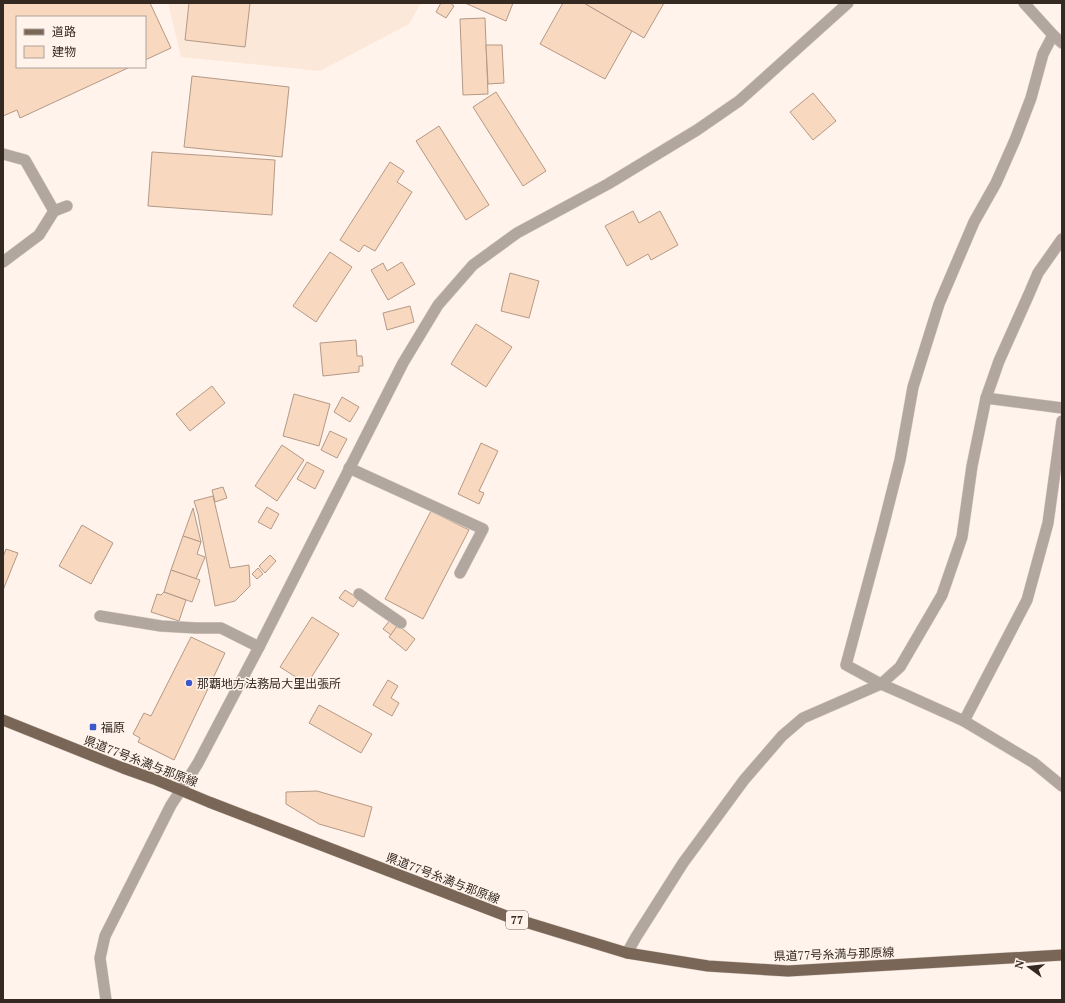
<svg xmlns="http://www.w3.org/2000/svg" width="1065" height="1003" viewBox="0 0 1065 1003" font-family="'PT Serif','Noto Sans JP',serif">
	<rect width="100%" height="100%" fill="#fff3eb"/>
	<polygon fill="#fce8d8" points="168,3 421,3 409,24 320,71 181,57"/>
	<g fill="#f9d8c0" stroke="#b39986">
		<polygon points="3,3 150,3 171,48 145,60 145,17 17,17 17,67 130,67 20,118 17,110 3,116"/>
		<polygon points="189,3 250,3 245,47 185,40"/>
		<polygon points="441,3 450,3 454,6 446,18 436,12"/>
		<polygon points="465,3 513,3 506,21"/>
		<polygon points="563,3 584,3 632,31 605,79 540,44"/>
		<polygon points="584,3 664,3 644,38"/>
		<polygon points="485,18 488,94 463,95 460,19"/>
		<polygon points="486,45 502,45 504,83 488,84"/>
		<polygon points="192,76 289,87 282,157 184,147"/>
		<polygon points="496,92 546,171 523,186 473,107"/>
		<polygon points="813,93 836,121 813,140 790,112"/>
		<polygon points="439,126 489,205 466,220 416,141"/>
		<polygon points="152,152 275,160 272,215 148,206"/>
		<polygon points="390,162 404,171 397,182 412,192 375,251 364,245 359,252 340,240"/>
		<polygon points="633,211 639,223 660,211 678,245 651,260 648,254 627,266 605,226"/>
		<polygon points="330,252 352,267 316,322 293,306"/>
		<polygon points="402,262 415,284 388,300 371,270 383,263 387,271"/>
		<polygon points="510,273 539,281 529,318 501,311"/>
		<polygon points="410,306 414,322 387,330 383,313"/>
		<polygon points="476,324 512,347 486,387 451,364"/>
		<polygon points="356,340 357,356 362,356 363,366 359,366 359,372 323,376 320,343"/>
		<polygon points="212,386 225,403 190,431 176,414"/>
		<polygon points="294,394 330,404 319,446 283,436"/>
		<polygon points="342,397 359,407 350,422 334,412"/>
		<polygon points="330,431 347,439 337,458 321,450"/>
		<polygon points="481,443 498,451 479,491 484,493 479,504 458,494"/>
		<polygon points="282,445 304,460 277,501 255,486"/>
		<polygon points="307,462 324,471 315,489 297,479"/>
		<polygon points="223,487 227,498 215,502 212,490"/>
		<polygon points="213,496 230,568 249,565 250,586 235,601 215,606 198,514 194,501"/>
		<polygon points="267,507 279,514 271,529 258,522"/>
		<polygon points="193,508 201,542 183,536"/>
		<polygon points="431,511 469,530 423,619 385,599"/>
		<polygon points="82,525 113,543 91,584 59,566"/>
		<polygon points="183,536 201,542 197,554 205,557 196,579 171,570"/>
		<polygon points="6,549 18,553 3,590 3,557"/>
		<polygon points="270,555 276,561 265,573 259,566"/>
		<polygon points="258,568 263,574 257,579 252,574"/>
		<polygon points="171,570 200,580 192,602 164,592"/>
		<polygon points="345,590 359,599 353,607 339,598"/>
		<polygon points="164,592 186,600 179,621 151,612 157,594 161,595"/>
		<polygon points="312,617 339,634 307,684 280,667"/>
		<polygon points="390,620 397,626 391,635 383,629"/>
		<polygon points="398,625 415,639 406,651 389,637"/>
		<polygon points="191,637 225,653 174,760 138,742 140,738 133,734 144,713 151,716"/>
		<polygon points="388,680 398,686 391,698 399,703 392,716 373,705"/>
		<polygon points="319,705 372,734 361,753 309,723"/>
		<polygon points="317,791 372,807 364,837 319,824 286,804 286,792"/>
	</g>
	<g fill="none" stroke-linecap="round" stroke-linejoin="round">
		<defs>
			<g id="service">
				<polyline points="54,211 67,206"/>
				<polyline points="349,468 483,529 460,573"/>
				<polyline points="359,594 401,623"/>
				<polyline points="100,616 161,626 196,628 221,628 259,647"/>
			</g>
			<g id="minor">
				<polyline points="1024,3 1053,35 1062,43"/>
				<polyline points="1053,35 1043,54 1031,98 1015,140 996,183 974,222 939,304 913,387 900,460 882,531 846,665 881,684 904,694 964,721 1034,763 1062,786"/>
				<polyline points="3,154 25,160 54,211 39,235 3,262"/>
				<polyline points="986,398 1062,408"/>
				<polyline points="964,721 1027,600 1048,523 1062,421"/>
				<polyline points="627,953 636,937 683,863 744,780 782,736 803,718 881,684 900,667 942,595 962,537 972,466 986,398 999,361 1029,294 1038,273 1062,239"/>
				<polyline points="106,1000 100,958 105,936 171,805 181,790"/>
			</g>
			<polyline id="tertiary" points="181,790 198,763 259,647 403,363 438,305 473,265 517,233 608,184 697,130 739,101 848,3"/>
			<polyline id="primary" points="3,720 123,768 154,779 209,802 509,917 627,953 708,966 788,971 1062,955"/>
		</defs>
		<use href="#service" stroke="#dacfc7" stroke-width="12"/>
		<use href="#minor" stroke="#dacfc7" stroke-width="12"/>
		<use href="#tertiary" stroke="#dacfc7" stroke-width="12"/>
		<use href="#primary" stroke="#dacfc7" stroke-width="12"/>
		<use href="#service" stroke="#b2a79e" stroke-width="11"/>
		<use href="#minor" stroke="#b2a79e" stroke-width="11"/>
		<use href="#tertiary" stroke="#b2a79e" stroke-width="11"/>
		<use href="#primary" stroke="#7a6656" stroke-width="11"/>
	</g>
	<g fill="#3d58cb" stroke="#fff3eb" stroke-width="1.5">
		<circle cx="189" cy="683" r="4"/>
		<rect x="89" y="723" width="8" height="8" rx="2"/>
	</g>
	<g text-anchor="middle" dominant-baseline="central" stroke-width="3" stroke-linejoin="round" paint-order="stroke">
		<rect fill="#fff3eb" stroke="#71665e" stroke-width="1" x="506" y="911" width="22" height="18" rx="3"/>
		<g font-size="11" font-weight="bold" fill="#342a22">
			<text x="517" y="920">77</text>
		</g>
		<g font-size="12" fill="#342a22" stroke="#fff3eb" text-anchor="start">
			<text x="197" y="683">那覇地方法務局大里出張所</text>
			<text x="101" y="727">福原</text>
		</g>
		<g font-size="12" fill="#342a22" stroke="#fff3eb">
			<text transform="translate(141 761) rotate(21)">県道77号糸満与那原線</text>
			<text transform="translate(443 878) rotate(21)">県道77号糸満与那原線</text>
			<text transform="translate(834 954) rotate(-2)">県道77号糸満与那原線</text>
		</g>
	</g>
	<rect width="1065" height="1003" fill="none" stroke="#342a22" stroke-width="8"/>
	<rect x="16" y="16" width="130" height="52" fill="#fff3eb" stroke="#aea39b"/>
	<rect x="24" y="29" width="20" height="6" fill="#7a6656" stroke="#aea39b"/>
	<text x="52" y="36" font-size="12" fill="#342a22">道路</text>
	<rect x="24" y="46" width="20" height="12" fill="#f9d8c0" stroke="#aea39b"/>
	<text x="52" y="56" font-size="12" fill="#342a22">建物</text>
	<g transform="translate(1029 967) rotate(285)" stroke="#fff3eb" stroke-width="3" paint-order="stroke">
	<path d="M0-3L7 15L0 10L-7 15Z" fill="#342a22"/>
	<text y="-6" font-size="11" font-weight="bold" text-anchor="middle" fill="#342a22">N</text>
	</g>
</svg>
